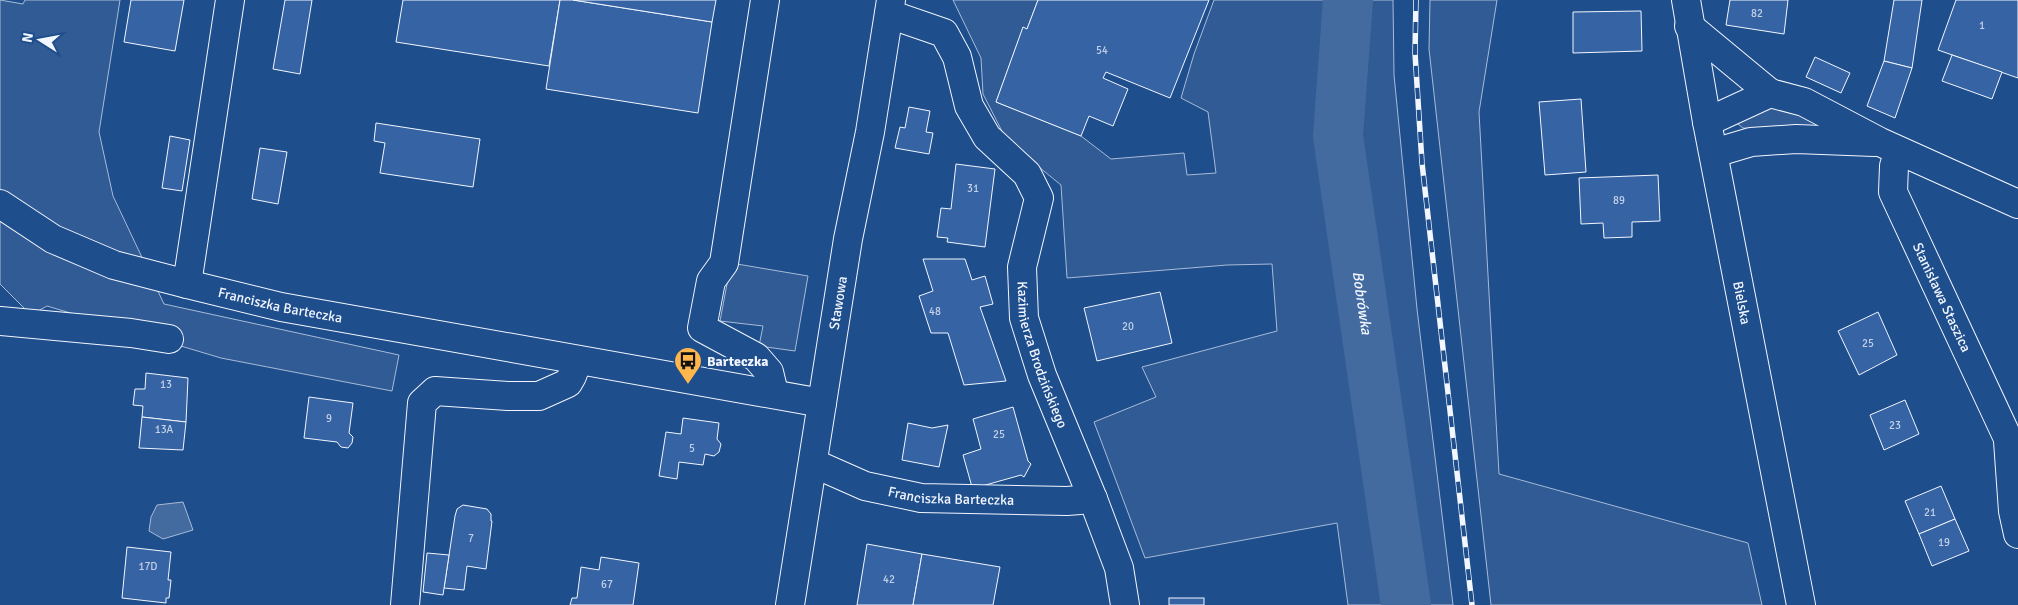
<svg xmlns="http://www.w3.org/2000/svg" width="2018" height="605" viewBox="0 0 2018 605" font-family="Signika,sans-serif">
	<rect width="100%" height="100%" fill="#1f4e8c"/>
	<g fill="#305b95" stroke="#a8bbd7">
		<polygon points="0,0 23,4 25,0 120,0 99,132 113,196 164,304 399,355 392,391 221,358 47,306 31,315 0,284"/>
		<polygon points="953,0 1038,0 1027,29 1023,28 996,102 1081,136 1111,159 1184,153 1187,175 1216,173 1208,112 1181,98 1194,54 1214,0 1393,0 1394,75 1417,309 1453,605 1348,605 1337,523 1145,558 1094,422 1156,397 1142,367 1277,331 1272,264 1227,265 1067,278 1061,185 1007,141 983,94 981,58"/>
		<polygon points="1430,0 1497,0 1479,112 1499,474 1748,543 1762,605 1491,605 1429,49"/>
		<polygon points="1757,107 1792,107 1832,129 1756,129 1743,128 1734,121"/>
		<polygon points="731,263 808,276 795,351 759,346 763,326 720,321"/>
	</g>
	<polygon fill="#446ba0" stroke="#a8bbd7" points="183,502 193,530 163,539 149,531 151,517 157,505"/>
	<g fill="none" stroke-linecap="round" stroke-linejoin="round">
		<path stroke="#446ba0" stroke-width="50" id="s1" d="M1348,0l-10,136 68,469"/>
	</g>
	<g fill="#3563a3" stroke="#f2f6ff">
		<polygon points="131,0 184,0 175,51 124,42"/>
		<polygon points="285,0 312,0 300,74 273,69"/>
		<polygon points="403,0 560,0 549,66 396,42"/>
		<polygon points="560,0 573,0 712,22 698,113 546,89"/>
		<polygon points="573,0 716,0 712,22"/>
		<polygon points="1038,0 1209,0 1170,98 1106,72 1103,78 1128,89 1113,126 1089,116 1081,136 996,102 1023,27 1027,29"/>
		<polygon points="1730,0 1788,0 1784,34 1726,25"/>
		<polygon points="1894,0 1922,0 1912,68 1884,61"/>
		<polygon points="1956,0 2018,0 2018,78 1938,50"/>
		<polygon points="1641,11 1642,51 1573,53 1573,12"/>
		<polygon points="1952,55 2002,72 1992,99 1942,81"/>
		<polygon points="1815,57 1850,73 1841,93 1806,77"/>
		<polygon points="1884,61 1912,68 1895,118 1867,106"/>
		<polygon points="1581,99 1586,172 1545,175 1539,102"/>
		<polygon points="909,107 930,111 926,132 933,133 929,154 895,148 900,127 905,128"/>
		<polygon points="376,123 480,139 473,187 380,173 385,143 374,141"/>
		<polygon points="170,136 190,140 182,191 162,188"/>
		<polygon points="260,148 287,152 278,204 252,199"/>
		<polygon points="956,164 995,169 985,247 947,242 948,238 937,237 941,208 951,209"/>
		<polygon points="1658,175 1660,221 1632,222 1632,237 1604,238 1603,223 1581,224 1579,178"/>
		<polygon points="923,259 965,259 972,280 985,276 993,304 980,307 1006,381 964,385 948,333 931,333 919,296 933,291"/>
		<polygon points="1160,292 1172,343 1097,361 1084,308"/>
		<polygon points="1878,312 1897,355 1859,375 1838,331"/>
		<polygon points="146,373 188,378 186,422 142,417 143,406 133,405 135,389 145,389"/>
		<polygon points="309,397 353,403 349,433 353,437 352,443 348,448 341,447 337,442 304,438"/>
		<polygon points="1905,400 1919,434 1884,450 1870,415"/>
		<polygon points="1013,407 1028,461 1031,464 1024,477 1021,475 975,488 972,487 963,455 981,449 973,419"/>
		<polygon points="142,417 186,422 183,450 139,448"/>
		<polygon points="683,418 719,423 717,439 721,444 719,452 714,456 705,454 703,465 679,462 677,479 659,476 666,432 681,434"/>
		<polygon points="908,423 932,428 948,425 939,467 902,460"/>
		<polygon points="1941,486 1955,519 1919,534 1905,501"/>
		<polygon points="463,505 487,509 491,514 491,521 492,521 486,569 467,566 464,590 444,588 455,516 457,509"/>
		<polygon points="1955,519 1969,551 1932,566 1919,534"/>
		<polygon points="867,544 922,554 913,605 857,605"/>
		<polygon points="127,547 171,552 168,580 171,580 169,598 166,598 166,603 122,598"/>
		<polygon points="427,553 449,555 443,595 423,592"/>
		<polygon points="922,554 1000,567 993,605 913,605"/>
		<polygon points="601,557 639,563 633,605 570,605 572,598 577,598 581,567 599,570"/>
		<rect x="1169" y="598" width="35" height="7"/>
	</g>
	<g fill="none" stroke-linecap="round" stroke-linejoin="round">
		<defs>
			<g id="minor">
				<polyline points="765,0 724,263 711,281 702,328 756,357 769,372 774,393"/>
				<path id="s2" d="M1686,0l21,122 94,483"/>
				<path id="s3" d="M889,14l55,19 13,24 12,49 18,31 40,37 12,24 -17,69 2,51 18,57 51,124 26,69 6,37"/>
				<polyline points="1689,26 1770,93"/>
				<polyline points="1707,122 1770,93 1804,102 1880,142 2018,204"/>
				<path id="s4" d="M1899,151l-5,15 -1,26 125,268"/>
				<polyline points="1714,153 1751,142 1796,139 1874,142"/>
				<path id="s5" d="M0,204l53,35 61,26 73,19 94,23 541,96"/>
				<polyline points="187,284 230,0"/>
				<polyline points="0,321 131,333 169,339"/>
				<polyline points="2008,441 2013,511 2018,534"/>
				<path id="s6" d="M813,463l52,23 56,12 146,3 26,-2"/>
				<polyline points="405,605 422,403 435,391 508,396 539,396 568,383 572,376 578,360"/>
				<path id="s7" d="M790,605l58,-366 22,-107 21,-132"/>
			</g>
		</defs>
		<use href="#minor" stroke="#f2f6ff" stroke-width="30"/>
		<use href="#minor" stroke="#1f4e8c" stroke-width="28"/>
		<defs>
			<polyline id="rail" points="1416,0 1415,53 1422,163 1472,605"/>
		</defs>
		<use href="#rail" stroke="#f2f6ff" stroke-width="5.5"/>
		<use href="#rail" stroke="#1f4e8c" stroke-width="4" stroke-dasharray="11" stroke-linecap="butt"/>
	</g>
	<defs>
		<symbol id="bus-pin" viewBox="-11 -11 22 30"><path d="M0 17L-7.5 6A9.5 9.5 0 1 1 7.5 6Z" fill="#ffb74d" stroke="#1f4e8c"/><path d="M-5-6H5V4H4V6H2V4H-2V6H-4V4H-5ZM-3.5-4V0h7V-4ZM-3.5 1.2v1.5H-2V1.2ZM2 1.2v1.5H3.5V1.2Z" fill="#111"/></symbol>
	</defs>
	<g fill-rule="evenodd">
		<use href="#bus-pin" x="672" y="345" width="32" height="43"/>
	</g>
	<g text-anchor="middle" dominant-baseline="central" stroke-width="4" stroke-linejoin="round" paint-order="stroke">
		<g font-size="11" fill="#c3d1e8">
			<text x="1757" y="13">82</text>
			<text x="1982" y="25">1</text>
			<text x="1102" y="50">54</text>
			<text x="973" y="188">31</text>
			<text x="1619" y="200">89</text>
			<text x="935" y="311">48</text>
			<text x="1128" y="326">20</text>
			<text x="1868" y="343">25</text>
			<text x="166" y="384">13</text>
			<text x="329" y="418">9</text>
			<text x="1895" y="425">23</text>
			<text x="164" y="429">13A</text>
			<text x="999" y="434">25</text>
			<text x="692" y="448">5</text>
			<text x="1930" y="512">21</text>
			<text x="471" y="538">7</text>
			<text x="1944" y="542">19</text>
			<text x="148" y="566">17D</text>
			<text x="889" y="579">42</text>
			<text x="607" y="584">67</text>
		</g>
		<g font-size="14" fill="#f2f6ff" stroke="#1f4e8c">
			<text stroke="none"><textPath href="#s4" startOffset="158">Stanisława Staszica</textPath></text>
			<text stroke="none"><textPath href="#s7" startOffset="306">Stawowa</textPath></text>
			<text stroke="none"><textPath href="#s2" startOffset="308">Bielska</textPath></text>
			<text stroke="none"><textPath href="#s5" startOffset="301">Franciszka Barteczka</textPath></text>
			<text stroke="none"><textPath href="#s3" startOffset="415">Kazimierza Brodzińskiego</textPath></text>
			<text stroke="none"><textPath href="#s6" startOffset="144">Franciszka Barteczka</textPath></text>
		</g>
		<g font-size="14" font-weight="bold" fill="#f2f6ff" stroke="#1f4e8c" text-anchor="start">
			<text x="707" y="361">Barteczka</text>
		</g>
		<g font-size="15" font-style="italic" fill="#f2f6ff" stroke="#1f4e8c">
			<text stroke="none"><textPath href="#s1" startOffset="305">Bobrówka</textPath></text>
		</g>
	</g>
	<g transform="translate(40 40) rotate(281)" stroke="#1f4e8c" stroke-width="4" paint-order="stroke">
	<path d="M0-4L9 19L0 12L-9 19Z" fill="#f2f6ff"/>
	<text y="-8" font-size="14" font-weight="bold" text-anchor="middle" fill="#f2f6ff">N</text>
	</g>
</svg>
